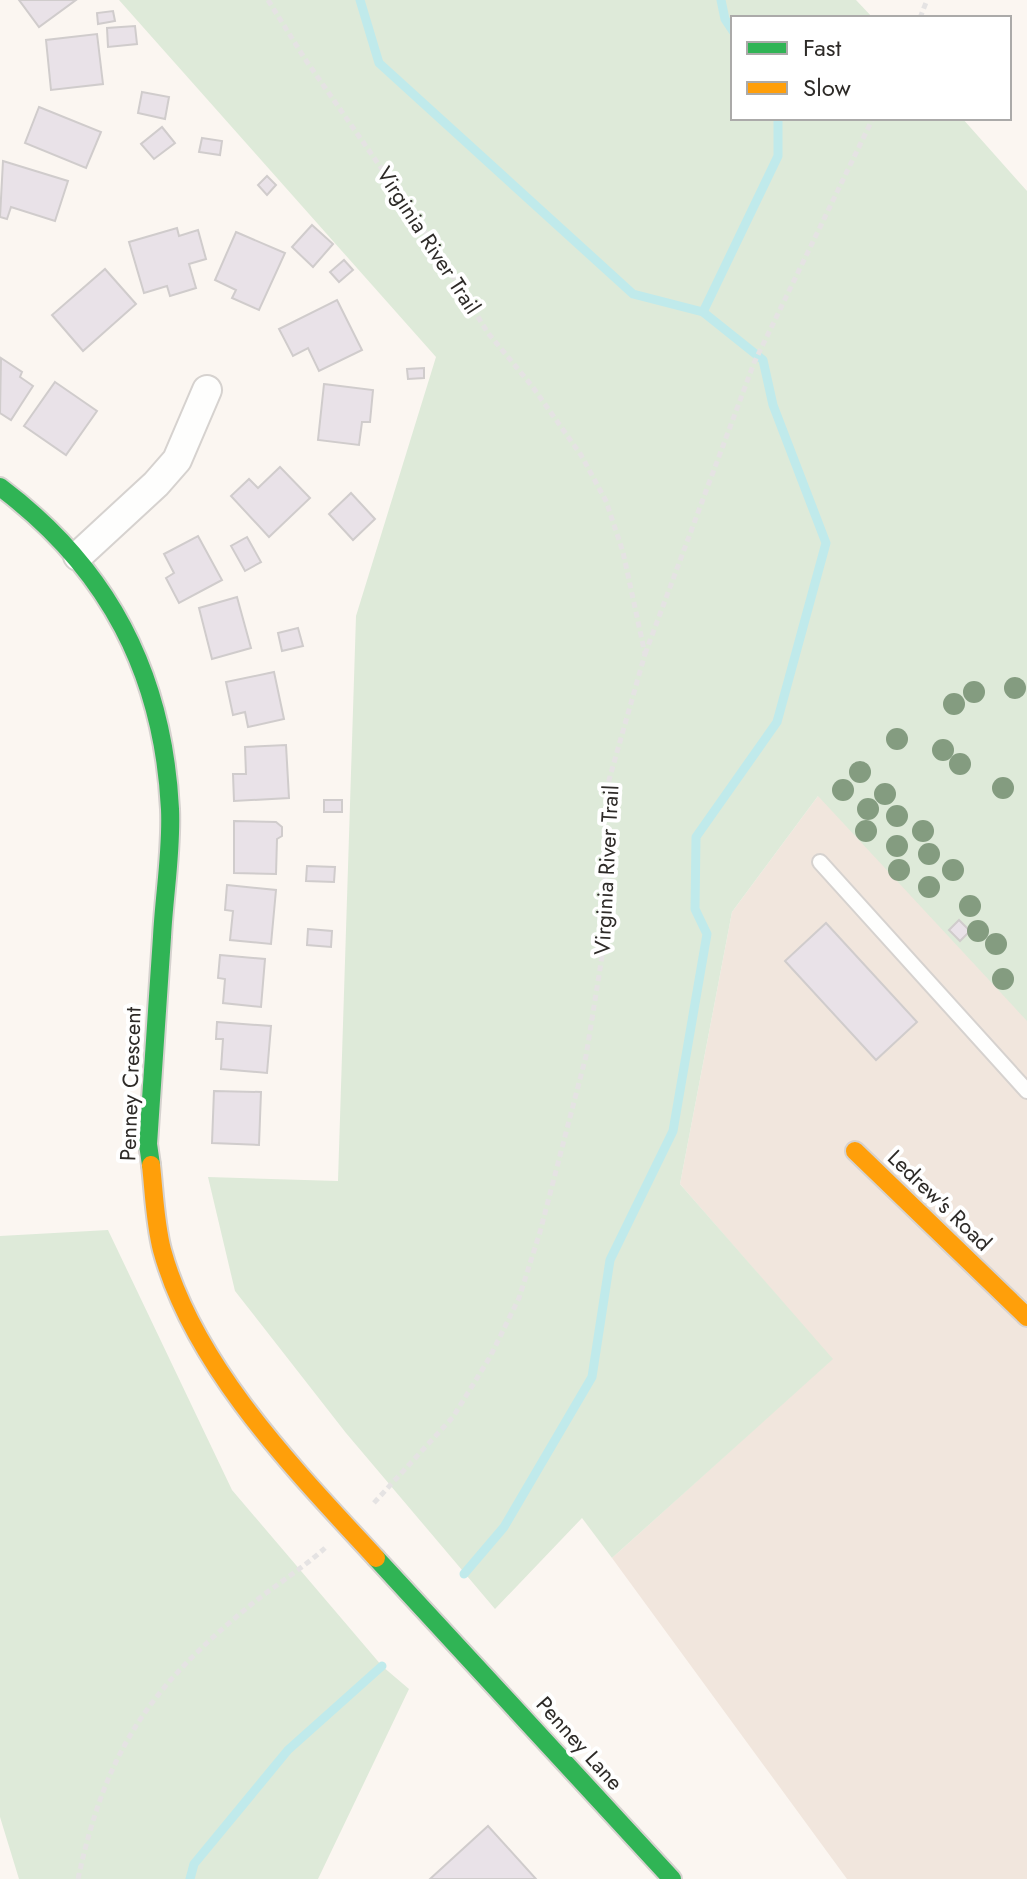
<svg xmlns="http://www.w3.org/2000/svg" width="1027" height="1879" viewBox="0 0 1027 1879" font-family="Jost,sans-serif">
	<rect width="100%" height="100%" fill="#fbf6f1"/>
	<polygon fill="#f1e6dd" points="1027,673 1027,1879 847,1879 612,1558 832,1359 680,1184 732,912 818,796"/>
	<g fill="#deead9">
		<polygon points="119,0 856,0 873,18 733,18 733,118 962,118 1027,191 1027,1021 818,796 732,912 680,1184 833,1359 612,1558 582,1518 495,1609 346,1433 235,1291 208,1177 338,1181 356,616 436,357"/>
		<polygon points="108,1230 232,1490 382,1666 409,1689 318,1879 19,1879 0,1817 0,1236"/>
	</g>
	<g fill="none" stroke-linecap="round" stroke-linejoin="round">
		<g stroke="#c0eaeb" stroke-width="9">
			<polyline points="360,0 379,63 633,294 703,312 763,360 773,405 826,543 777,722 696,837 695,909 707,934 673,1131 610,1260 592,1377 504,1527 464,1574"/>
			<polyline points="721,0 725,19 733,31"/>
			<polyline points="703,312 778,156 778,118"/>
			<polyline points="190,1879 194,1864 288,1750 382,1666"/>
		</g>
	</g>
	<g fill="#e9e2e8" stroke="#d0cccc" stroke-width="2">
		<polygon points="19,0 76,0 39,27"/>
		<polygon points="113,11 115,21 98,24 97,13"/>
		<polygon points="135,26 137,44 108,47 107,28"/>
		<polygon points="97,34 103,84 51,90 46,40"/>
		<polygon points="142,92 169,97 165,119 138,113"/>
		<polygon points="39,107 101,132 86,168 25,143"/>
		<polygon points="162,127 175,143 154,159 141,144"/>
		<polygon points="202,138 222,141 220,155 199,152"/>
		<polygon points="3,161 68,181 55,221 11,207 7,219 0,217"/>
		<polygon points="267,176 276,185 267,195 258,185"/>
		<polygon points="312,225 333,244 313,267 292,247"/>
		<polygon points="177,228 179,236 198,230 206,259 189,264 196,288 170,296 167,286 144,293 129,242"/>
		<polygon points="236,232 285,253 259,310 232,298 236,290 215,280"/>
		<polygon points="344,260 353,270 339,282 330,272"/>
		<polygon points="105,269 136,304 83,351 52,315"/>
		<polygon points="337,300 362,350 319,371 308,348 293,356 279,329"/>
		<polygon points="1,358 22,372 20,377 33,386 11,420 0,413"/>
		<polygon points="424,368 424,378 408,379 407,369"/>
		<polygon points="55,382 97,411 66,455 24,426"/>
		<polygon points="324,384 373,390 370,422 362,422 359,445 318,440"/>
		<polygon points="280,467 310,498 269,537 231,496 249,479 258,488"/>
		<polygon points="351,493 375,519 353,540 329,514"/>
		<polygon points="198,536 222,580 179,603 166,578 174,573 164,554"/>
		<polygon points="247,537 261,562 245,571 231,546"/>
		<polygon points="237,597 251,648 212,659 199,608"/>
		<polygon points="298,628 303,646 282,651 278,633"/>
		<polygon points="274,672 284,719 248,727 245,712 233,715 226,682"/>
		<polygon points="286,745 289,798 234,801 233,774 246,774 245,747"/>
		<rect x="324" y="800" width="18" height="12"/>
		<polygon points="234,821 276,822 282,827 282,836 277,839 276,874 234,873"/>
		<polygon points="307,866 335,867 334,882 306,881"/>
		<polygon points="227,885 276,890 271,944 230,940 233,911 225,910"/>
		<polygon points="959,920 970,931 960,941 949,930"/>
		<polygon points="826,923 917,1022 876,1060 785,961"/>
		<polygon points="308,929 332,931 331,947 307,945"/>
		<polygon points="220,955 265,959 261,1007 223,1003 225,979 218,978"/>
		<polygon points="217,1022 271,1026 267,1073 221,1069 223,1039 216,1039"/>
		<polygon points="214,1091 261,1092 259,1145 212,1143"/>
		<polygon points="488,1826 536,1879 430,1879"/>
	</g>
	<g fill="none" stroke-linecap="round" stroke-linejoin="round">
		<defs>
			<polyline id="lane" points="820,862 1027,1091"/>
			<polyline id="street" points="78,556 156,484 177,460 207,390"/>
			<g id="fast">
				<path d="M0,487c108,81 163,186 170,322 2,42 -6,86 -8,128 -5,69 -9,138 -14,207l3,21"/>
				<polyline points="376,1558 672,1879"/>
			</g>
			<g id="slow">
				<polyline points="855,1151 1027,1317"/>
				<path d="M151,1165c3,27 4,58 11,85 32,117 133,220 214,308"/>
			</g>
		</defs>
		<use href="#lane" stroke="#d6d2cf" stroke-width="18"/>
		<use href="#street" stroke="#d6d2cf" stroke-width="32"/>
		<use href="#fast" stroke="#d6d2cf" stroke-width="22"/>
		<use href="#slow" stroke="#d6d2cf" stroke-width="22"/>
		<g stroke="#e5e3e3" stroke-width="5" stroke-dasharray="6 4" stroke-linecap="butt">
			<polyline points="268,0 305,59 421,225 488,333 532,386 581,455 606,501 623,552 645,654 609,780 605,831 604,944 586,1056 540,1232 519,1298 490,1357 453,1417 372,1505"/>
			<polyline points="920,18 927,0"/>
			<polyline points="645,654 754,363 873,118"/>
			<path d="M78,1879c28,-130 72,-192 175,-276 24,-19 50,-35 72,-55"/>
		</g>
		<use href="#lane" stroke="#fefefd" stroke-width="14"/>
		<use href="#street" stroke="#fefefd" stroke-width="28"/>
		<use href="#fast" stroke="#30b455" stroke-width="18"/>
		<use href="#slow" stroke="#ff9f0a" stroke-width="18"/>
	</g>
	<g fill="#849c80">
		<circle cx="1015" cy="688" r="11"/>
		<circle cx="974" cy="692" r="11"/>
		<circle cx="954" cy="704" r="11"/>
		<circle cx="897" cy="739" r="11"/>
		<circle cx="943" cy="750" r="11"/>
		<circle cx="960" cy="764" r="11"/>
		<circle cx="860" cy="772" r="11"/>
		<circle cx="1003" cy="788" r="11"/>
		<circle cx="843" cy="790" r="11"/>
		<circle cx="885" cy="794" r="11"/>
		<circle cx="868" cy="809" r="11"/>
		<circle cx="897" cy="816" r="11"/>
		<circle cx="866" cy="831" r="11"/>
		<circle cx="923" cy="831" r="11"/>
		<circle cx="897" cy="846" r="11"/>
		<circle cx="929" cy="854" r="11"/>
		<circle cx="899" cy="870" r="11"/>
		<circle cx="953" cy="870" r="11"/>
		<circle cx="929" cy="887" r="11"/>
		<circle cx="970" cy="906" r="11"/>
		<circle cx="978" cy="931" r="11"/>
		<circle cx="996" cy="944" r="11"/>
		<circle cx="1003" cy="979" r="11"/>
	</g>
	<g text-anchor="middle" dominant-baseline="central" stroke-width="8" stroke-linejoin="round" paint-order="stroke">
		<g font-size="22" fill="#2e2b28" stroke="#fff">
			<text transform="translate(429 240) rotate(57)">Virginia River Trail</text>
			<text transform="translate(606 870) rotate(-87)">Virginia River Trail</text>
			<text transform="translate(130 1084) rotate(-88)">Penney Crescent</text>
			<text transform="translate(940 1200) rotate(44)">Ledrew's Road</text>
			<text transform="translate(580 1743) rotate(48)">Penney Lane</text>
		</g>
	</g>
	<rect x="731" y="16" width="280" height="104" fill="#ffffff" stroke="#abaaa9" stroke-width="2"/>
	<rect x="747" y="42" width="40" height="12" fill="#30b455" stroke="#abaaa9" stroke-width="2"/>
	<text x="803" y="56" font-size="24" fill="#2e2b28">Fast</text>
	<rect x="747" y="82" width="40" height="12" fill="#ff9f0a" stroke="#abaaa9" stroke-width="2"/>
	<text x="803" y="96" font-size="24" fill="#2e2b28">Slow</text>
</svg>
